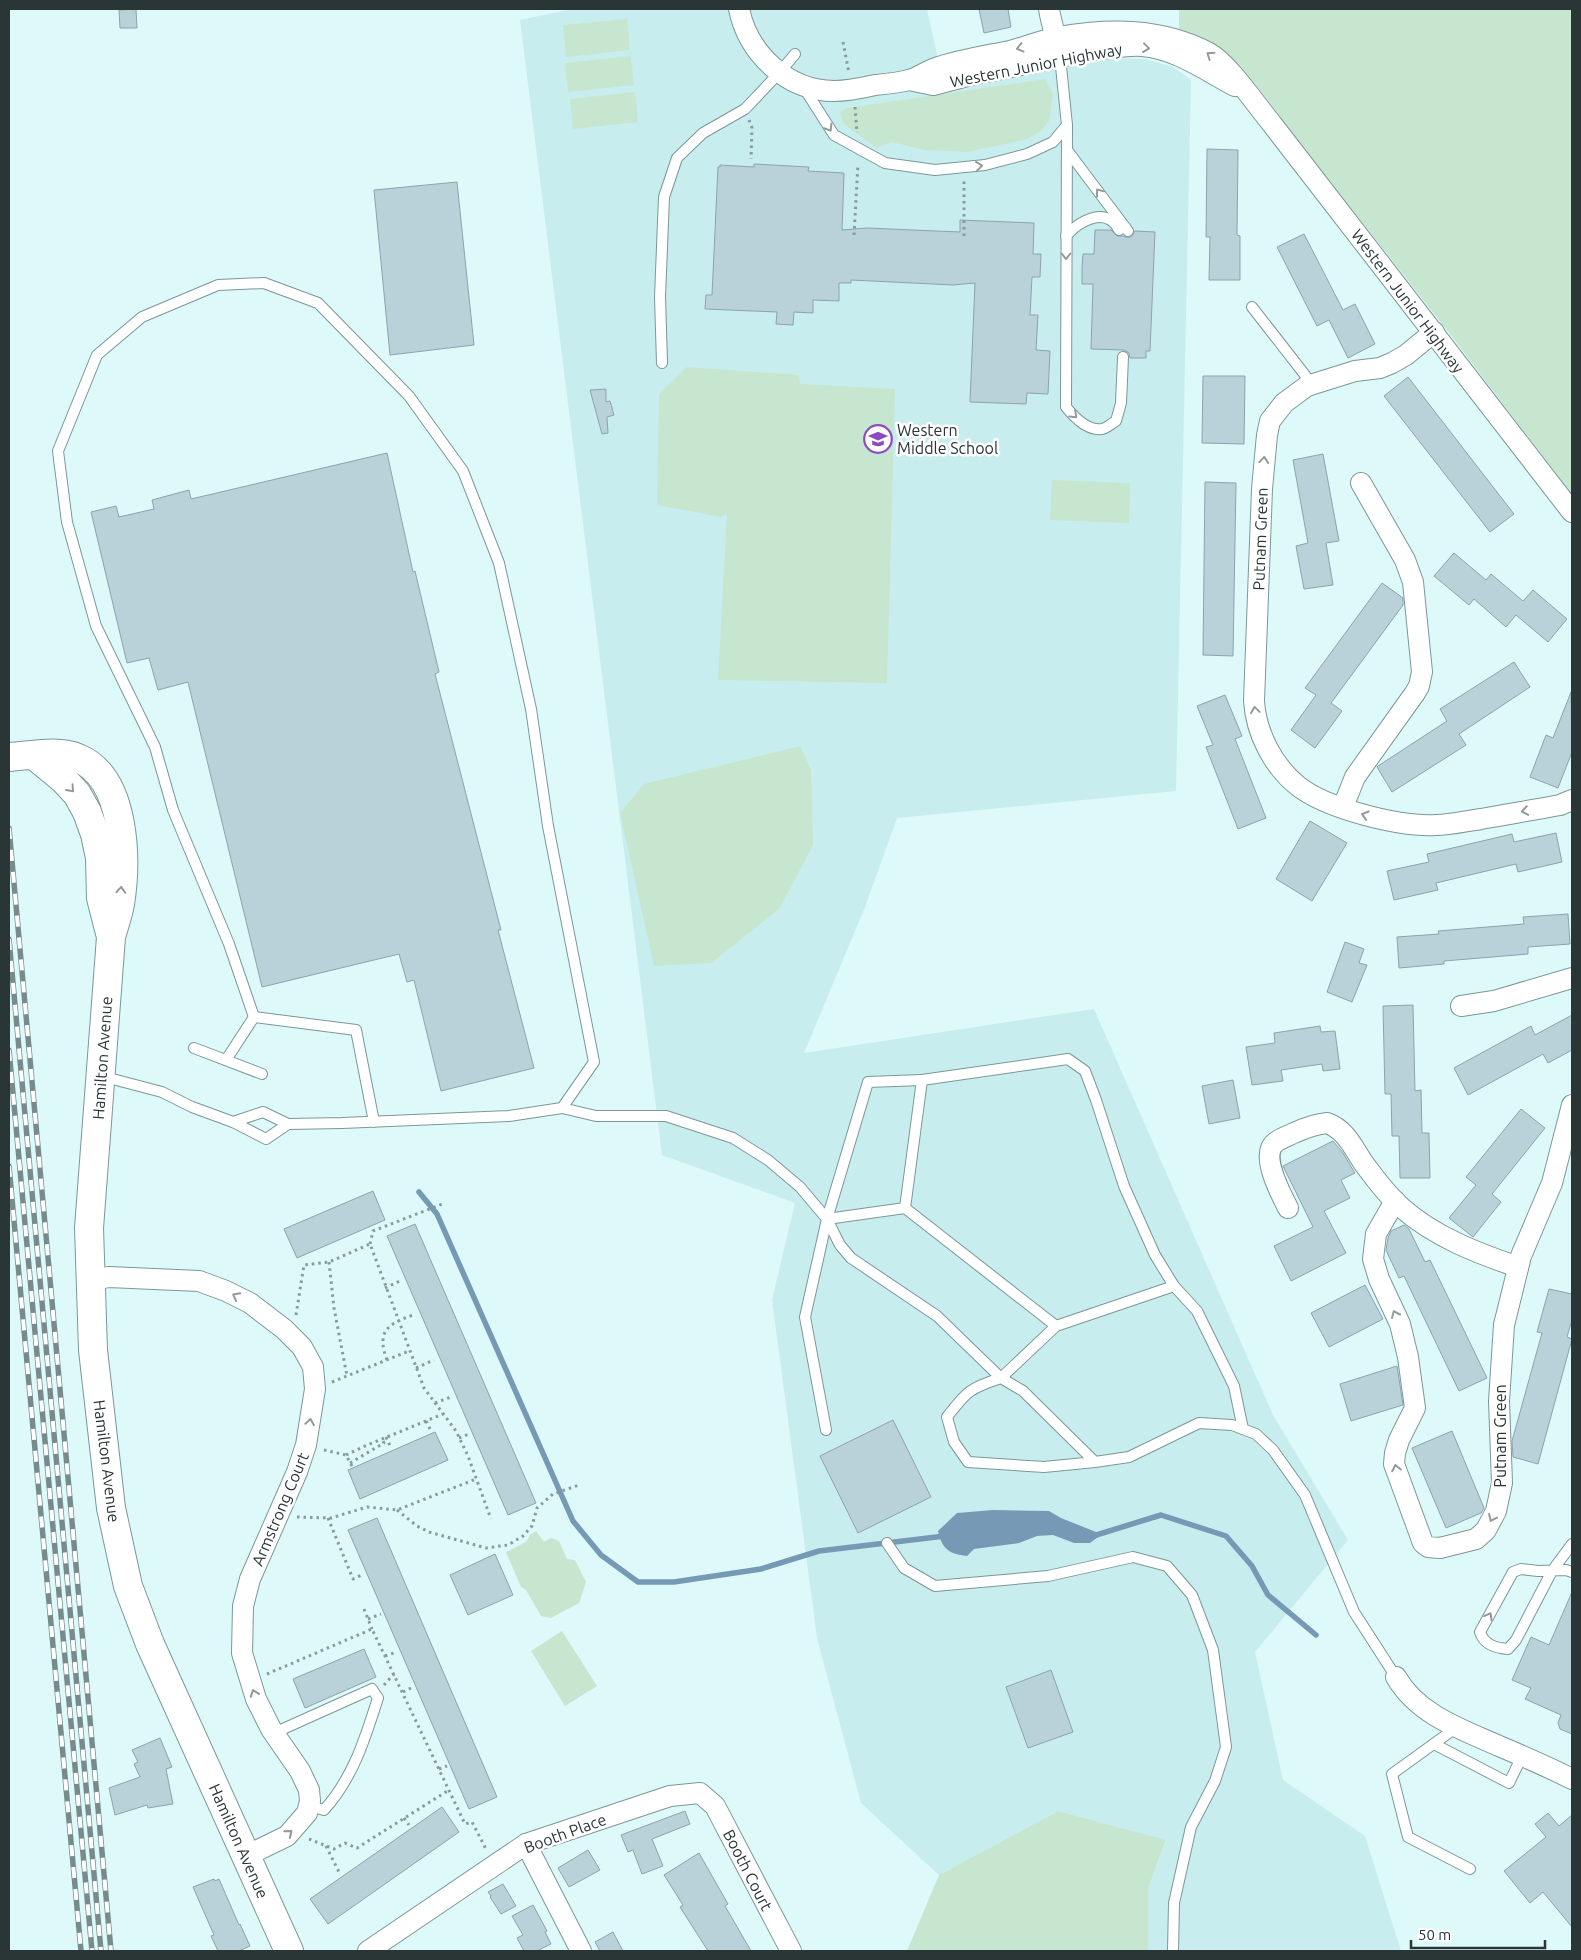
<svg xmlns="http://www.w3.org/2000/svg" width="1581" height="1960" viewBox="0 0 1581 1960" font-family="Ubuntu,sans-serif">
	<rect width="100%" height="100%" fill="#ddf9fa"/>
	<polygon fill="#c8edee" points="573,9 927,9 944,87 1105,58 1145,59 1173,67 1191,80 1176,791 897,818 865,907 804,1053 1094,1009 1273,1415 1348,1540 1255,1652 1283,1780 1365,1836 1401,1951 1148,1951 1148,1889 1166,1841 1058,1811 939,1875 861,1803 817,1638 772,1300 795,1203 662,1155 520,20"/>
	<g fill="#c7e6d0">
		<path d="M1179,9h393v486l-119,-157 -168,-214c-13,-17 -25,-37 -41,-51 -19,-17 -43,-29 -65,-42z"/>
		<polygon points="627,19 630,50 566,57 563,25"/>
		<polygon points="631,56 634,85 568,92 565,63"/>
		<polygon points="1045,79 1053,94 1049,121 1041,131 1027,139 968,152 925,150 892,142 876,148 843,123 840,112 847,108"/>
		<polygon points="635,92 638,122 573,129 570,99"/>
		<polygon points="687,367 799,375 800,384 895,389 887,683 718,680 727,514 721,517 657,505 659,394"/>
		<polygon points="1052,480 1130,483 1129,523 1050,520"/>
		<polygon points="800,746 811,770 813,845 779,909 711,963 654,966 620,813 644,784"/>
		<polygon points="536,1531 544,1542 551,1538 559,1541 567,1559 575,1560 586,1582 579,1603 551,1618 541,1616 526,1590 521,1587 506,1552 526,1542 530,1535"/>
		<polygon points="562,1631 597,1686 565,1706 531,1651"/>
		<polygon points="1058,1811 1166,1840 1148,1889 1148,1951 907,1951 939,1875"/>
	</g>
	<path fill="#769ab6" d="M993,1510l56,1 12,7 35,14 2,5 -8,6h-16l-21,-8 -16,1 -18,7 -45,6 -7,7c-18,-2 -25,-7 -29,-25l19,-18z"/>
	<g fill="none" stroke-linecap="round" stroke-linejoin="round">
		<g stroke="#769ab6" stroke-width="5.5">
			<polyline points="419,1192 437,1214 573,1521 601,1555 638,1582 674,1582 761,1569 819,1551 945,1536"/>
			<polyline points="1090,1535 1093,1536 1161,1515 1226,1536 1252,1566 1268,1595 1316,1635"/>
		</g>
	</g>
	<g fill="#b9d2da" stroke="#8ba4ac">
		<polygon points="136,9 137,28 120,28 119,10"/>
		<polygon points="979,9 1008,9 1011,27 984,33"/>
		<polygon points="1207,149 1238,150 1237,235 1240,236 1240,280 1209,280 1210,237 1206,237"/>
		<polygon points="754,164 809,167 808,171 844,173 842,230 867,228 960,232 960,220 1034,223 1033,254 1041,254 1040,277 1032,277 1030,315 1038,315 1036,350 1050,351 1048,394 1027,393 1026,404 970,402 975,283 953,285 851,280 851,283 839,283 839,301 813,300 813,313 794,312 793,325 776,324 777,312 705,309 706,295 712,295 718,167 720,167 720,165 754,167"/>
		<polygon points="457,182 474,345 390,355 374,190"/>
		<polygon points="1095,230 1111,230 1117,236 1123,236 1128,238 1132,236 1135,231 1155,232 1150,351 1146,351 1146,358 1130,358 1129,353 1124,350 1091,349 1093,284 1082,284 1082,268 1083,254 1094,254"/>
		<polygon points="1304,234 1343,310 1355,304 1375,344 1348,358 1329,320 1317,326 1277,247"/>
		<polygon points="1203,376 1245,376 1244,444 1202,443"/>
		<polygon points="1408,377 1514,514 1490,532 1384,396"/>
		<polygon points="606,389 606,402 610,401 614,415 607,417 608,433 602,434 590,390"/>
		<polygon points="387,453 413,572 415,571 439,672 435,674 501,930 498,930 534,1068 441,1091 414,980 407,982 399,954 262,987 188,682 158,690 149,658 127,663 91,512 116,506 119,517 154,509 152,500 189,490 191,499"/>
		<polygon points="1323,454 1339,541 1326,543 1333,585 1304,589 1296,546 1308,543 1293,460"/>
		<polygon points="1205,482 1236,483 1233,656 1203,655"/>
		<polygon points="1454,553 1486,580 1491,574 1523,601 1533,590 1567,619 1548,642 1516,615 1506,627 1474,599 1469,605 1434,576"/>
		<polygon points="1382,583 1403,598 1403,605 1331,703 1342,711 1315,748 1291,730 1316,695 1305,688"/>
		<polygon points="1514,662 1530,687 1459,734 1466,745 1392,792 1377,767 1378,766 1447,721 1440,709"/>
		<polygon points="1571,692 1572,752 1558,788 1530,777 1546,735 1553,738"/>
		<polygon points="1225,695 1242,736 1235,739 1266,818 1238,829 1206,747 1213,745 1197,706"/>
		<polygon points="1310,821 1347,843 1312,901 1276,879"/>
		<polygon points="1556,833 1562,862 1518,872 1516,864 1436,883 1438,890 1394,900 1387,871 1429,862 1427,854 1512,834 1514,842"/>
		<polygon points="1568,914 1570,944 1528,947 1528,954 1444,961 1444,964 1399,968 1397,937 1439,934 1438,931 1524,924 1523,917"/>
		<polygon points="1345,942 1364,949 1359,963 1367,965 1352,1002 1327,992"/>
		<polygon points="1413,1005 1415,1091 1421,1090 1422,1133 1429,1133 1430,1178 1400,1178 1399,1136 1392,1136 1391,1094 1385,1094 1383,1006"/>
		<polygon points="1572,1015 1572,1050 1548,1063 1543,1054 1468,1095 1454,1068 1531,1026 1535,1035"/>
		<polygon points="1320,1026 1321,1032 1335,1031 1340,1069 1323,1071 1322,1064 1281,1070 1283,1081 1252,1085 1246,1047 1275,1043 1274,1033"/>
		<polygon points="1233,1080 1240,1118 1209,1124 1202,1086"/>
		<polygon points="1521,1109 1545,1128 1492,1194 1501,1202 1473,1237 1449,1218 1476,1185 1466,1177"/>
		<polygon points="1333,1141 1343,1153 1355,1173 1341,1180 1350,1198 1324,1211 1346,1253 1291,1281 1274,1246 1313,1227 1283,1166"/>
		<polygon points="373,1191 385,1220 297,1258 284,1229"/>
		<polygon points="415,1224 536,1503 508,1515 387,1236"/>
		<polygon points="1404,1225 1409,1229 1425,1262 1430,1260 1487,1378 1459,1391 1404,1276 1399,1278 1386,1250 1388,1238 1391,1231"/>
		<polygon points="1365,1285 1383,1319 1329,1347 1311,1313"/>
		<polygon points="1549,1289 1572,1294 1572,1320 1567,1337 1572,1339 1538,1464 1513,1457 1512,1441 1542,1333 1537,1332"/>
		<polygon points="1397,1366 1403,1405 1351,1421 1340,1384"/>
		<polygon points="893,1420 931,1497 858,1533 820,1456"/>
		<polygon points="1452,1431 1484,1508 1481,1513 1446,1528 1412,1448"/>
		<polygon points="435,1432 448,1460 360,1499 348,1470"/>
		<polygon points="377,1518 497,1797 469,1809 348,1530"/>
		<polygon points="495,1554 513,1595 468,1615 450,1575"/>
		<polygon points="1572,1592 1572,1734 1560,1729 1558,1723 1561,1715 1525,1699 1531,1688 1512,1680 1531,1637 1549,1645"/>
		<polygon points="364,1649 376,1677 305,1708 293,1679"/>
		<polygon points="1051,1670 1073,1732 1028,1748 1006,1687"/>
		<polygon points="160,1738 172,1767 166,1769 173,1804 148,1808 147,1805 115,1815 109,1788 140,1777 134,1764 138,1762 132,1750"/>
		<polygon points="442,1807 459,1832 328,1924 310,1899"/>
		<polygon points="685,1811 690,1824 652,1839 663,1866 642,1874 633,1850 628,1852 621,1835"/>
		<polygon points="1548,1813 1559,1826 1572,1815 1572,1927 1543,1892 1530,1903 1504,1871 1546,1837 1535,1824"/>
		<polygon points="588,1850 600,1870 569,1887 558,1868"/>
		<polygon points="699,1853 728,1904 725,1906 751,1951 708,1951 680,1907 683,1905 664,1875"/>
		<polygon points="214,1879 215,1881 219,1879 239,1925 240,1924 250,1946 239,1951 218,1951 211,1936 214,1935 193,1887"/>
		<polygon points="503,1884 516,1906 501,1914 490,1897 491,1896 488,1892"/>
		<polygon points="533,1905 547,1931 545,1932 551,1944 537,1951 524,1951 517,1938 523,1935 512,1916"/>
		<polygon points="613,1932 623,1951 600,1951 595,1942"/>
	</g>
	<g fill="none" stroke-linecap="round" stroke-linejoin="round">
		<defs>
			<g id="lane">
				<path d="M1060,57l7,68 -1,282c8,10 22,24 36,22 5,-1 10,-6 14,-8l5,-18 2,-46"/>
				<polyline points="804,88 834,135 885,163 935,170 985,165 1027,154 1053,142 1067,125"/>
				<polyline points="1067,150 1128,231"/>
				<path d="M1066,236c13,-15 41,-31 53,-6"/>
				<polyline points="1252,307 1312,384"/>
				<polyline points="662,363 660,297 664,197 677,158 703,133 745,109 780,72 795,54"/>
				<polyline points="194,1048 262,1074"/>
				<polyline points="226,1060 254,1017"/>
				<polyline points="101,1076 162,1092 192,1107 233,1122 266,1139 288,1124"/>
				<polyline points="562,1108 596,1116 666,1116 733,1138 768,1160 800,1187 827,1219 840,1245 851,1258 937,1316 1001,1378 1056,1326 1174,1286"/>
				<polyline points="233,1122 263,1112 288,1124 342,1123 509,1116 562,1108 594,1062 548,826 531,709 499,563 463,471 409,396 318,303 264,283 218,285 142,317 97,355 58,451 67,522 96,626 155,747 173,810 229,944 254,1017 356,1030 374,1122"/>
				<polyline points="905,1208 1056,1326"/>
				<polyline points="827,1219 905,1208 922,1080 1068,1059 1085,1071 1096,1100 1124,1186 1155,1255 1174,1286 1197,1311 1234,1386 1243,1429"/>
				<polyline points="826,1430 805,1317 827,1219 868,1082 922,1080"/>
				<path d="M1095,1462l-72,-71 -22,-13c-31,10 -34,13 -54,39l7,25 14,20 76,5 51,-5 34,-5 70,-34 33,2 24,9 17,16 32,45 49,117 42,65"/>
				<polyline points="887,1543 904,1568 935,1586 1048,1576 1133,1557 1167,1566 1192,1595 1213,1650 1226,1747 1215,1781 1191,1827 1174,1903 1173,1951"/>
				<path d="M1572,1544l-20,27 -36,69 -8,9c-12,-1 -24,-4 -28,-17l33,-60 8,-3 17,2 28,-1 6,2"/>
				<polyline points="1457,1727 1392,1774 1408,1837 1470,1869"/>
				<path d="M274,1733l98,-44 6,9c-13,41 -25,80 -54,112l-15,-4"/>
				<polyline points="1434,1744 1509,1783 1522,1756"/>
			</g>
			<g id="street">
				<path d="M739,9c9,44 48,82 95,82 14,0 28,-3 41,-6 11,-1 23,-2 34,-5 8,-2 16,-8 24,-11 24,-9 52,-13 77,-18 16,-4 32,-11 48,-14 52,-9 104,-9 151,16 19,10 48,53 63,71l300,388"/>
				<path d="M1049,9c2,14 7,27 10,41"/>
				<path d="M909,80l24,5 34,-9 128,-26c16,-2 32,-5 47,-4 35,3 64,25 93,40"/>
				<path d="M1434,332l-28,23 -14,8 -12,5 -25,3 -48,15 -23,17 -14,18 -3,14 -5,54 -8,212c2,32 19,65 44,85 29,23 102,41 138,39 15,0 30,-4 45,-6 27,-5 53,-9 79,-14l12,-5"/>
				<polyline points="1343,807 1355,777 1415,693 1419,686 1422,672 1413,582 1405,560 1361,483"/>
				<polyline points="1461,1006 1494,1001 1572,978"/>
				<polyline points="1395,1201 1376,1234 1373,1259 1379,1279 1400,1324 1408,1357 1415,1408 1399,1440 1395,1453 1394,1464 1423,1543 1428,1547 1440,1548 1476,1539 1486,1530 1496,1511 1502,1483 1499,1401 1504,1325 1521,1256 1552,1183 1572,1105"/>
				<path d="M1288,1208c-7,-14 -29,-54 -12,-66 5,-4 12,-6 18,-9 11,-5 21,-9 33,-10 20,7 27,27 38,42 11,15 23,31 37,43 33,29 75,45 116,59"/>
				<polyline points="90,1280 109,1277 199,1281 226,1291 250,1303 284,1329 302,1347 313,1367 315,1389 306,1445 297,1472 250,1579 243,1606 242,1653 256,1699 271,1729 300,1771 309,1790 310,1801 307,1813 287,1836 246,1856"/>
				<path d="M1396,1677c22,38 65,52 103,69 24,10 49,21 73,33"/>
				<polyline points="526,1844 581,1951"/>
				<polyline points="368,1951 526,1844 670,1796 700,1793 715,1806 791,1951"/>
			</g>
			<g id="secondary">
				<polyline points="35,756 64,780 77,794 87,812 95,834 100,858 101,898 110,933"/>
				<path d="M9,757c21,-1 49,-8 69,1 48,20 49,102 42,146 -2,11 -6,22 -9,33l-22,291 4,122 18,158 17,78 22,58 139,307"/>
			</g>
		</defs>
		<use href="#lane" stroke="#7c9797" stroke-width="12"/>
		<use href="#street" stroke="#7c9797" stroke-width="22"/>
		<use href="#secondary" stroke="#7c9797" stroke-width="30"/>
		<g stroke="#879b9c" stroke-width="3" stroke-dasharray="2.5 4" stroke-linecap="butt">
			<polyline points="843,42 849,73"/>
			<polyline points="855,107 857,133"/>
			<polyline points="749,120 752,128 751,159"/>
			<polyline points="854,235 858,164"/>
			<polyline points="964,236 964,179"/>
			<polyline points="370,1244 373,1231 445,1203"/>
			<polyline points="329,1262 334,1308 347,1376"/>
			<polyline points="385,1288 400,1281"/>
			<polyline points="296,1315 304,1265 329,1262 370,1244 424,1388 456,1431 468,1456 491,1519"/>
			<path d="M387,1360c-11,-29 1,-36 26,-45"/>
			<polyline points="416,1368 434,1360"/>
			<polyline points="332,1382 409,1351"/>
			<polyline points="435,1403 451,1397"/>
			<polyline points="426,1421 430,1429"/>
			<polyline points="386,1437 390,1446"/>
			<polyline points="459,1438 469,1434"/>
			<polyline points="324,1450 346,1455 352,1466"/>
			<polyline points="346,1455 365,1446 443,1414"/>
			<polyline points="350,1463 384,1443 382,1439"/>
			<polyline points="397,1510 417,1526 429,1532 486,1548 508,1545 523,1536 532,1526 537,1508 553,1494 579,1485"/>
			<polyline points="297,1517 331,1518 367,1507 397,1510 476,1479"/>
			<polyline points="328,1518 353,1579 364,1574"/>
			<polyline points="364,1609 372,1629"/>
			<polyline points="368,1619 381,1614"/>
			<polyline points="385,1656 397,1652"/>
			<polyline points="267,1674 372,1629 465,1824 472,1822 486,1849"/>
			<polyline points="384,1685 394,1674"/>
			<polyline points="403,1692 411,1688"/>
			<polyline points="439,1769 447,1766"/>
			<polyline points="404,1818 409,1825"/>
			<polyline points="309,1839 334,1849 345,1843 357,1848 449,1790"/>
			<polyline points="326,1846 339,1872"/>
		</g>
		<use href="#lane" stroke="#fff" stroke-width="10"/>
		<use href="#street" stroke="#fff" stroke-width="20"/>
		<use href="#secondary" stroke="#fff" stroke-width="28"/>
		<defs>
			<g id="rail">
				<polyline points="9,828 111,1951"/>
				<polyline points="9,939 101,1951"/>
				<polyline points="9,1050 92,1951"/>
				<polyline points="9,1166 81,1951"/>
			</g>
		</defs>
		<use href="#rail" stroke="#788b8c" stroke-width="5.5"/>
		<use href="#rail" stroke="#fff" stroke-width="4" stroke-dasharray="11" stroke-linecap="butt"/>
	</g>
	<defs><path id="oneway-chevron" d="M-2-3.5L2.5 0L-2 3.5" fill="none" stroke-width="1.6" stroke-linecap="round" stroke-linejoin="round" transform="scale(1.25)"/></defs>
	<g stroke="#949a9a">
		<use href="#oneway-chevron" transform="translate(1020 48) rotate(166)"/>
		<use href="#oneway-chevron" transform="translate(1146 48) rotate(7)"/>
		<use href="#oneway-chevron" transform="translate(1210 55) rotate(-146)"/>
		<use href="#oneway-chevron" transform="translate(829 128) rotate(58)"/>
		<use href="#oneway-chevron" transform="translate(979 166) rotate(-7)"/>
		<use href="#oneway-chevron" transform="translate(1099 192) rotate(-127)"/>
		<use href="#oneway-chevron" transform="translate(1066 256) rotate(90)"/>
		<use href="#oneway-chevron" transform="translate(1074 415) rotate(43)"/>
		<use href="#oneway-chevron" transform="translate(1264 460) rotate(-85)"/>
		<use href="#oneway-chevron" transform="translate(1255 710) rotate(-98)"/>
		<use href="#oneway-chevron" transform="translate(71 789) rotate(48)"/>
		<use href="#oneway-chevron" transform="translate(1525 811) rotate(170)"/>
		<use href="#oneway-chevron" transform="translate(1365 815) rotate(-163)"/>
		<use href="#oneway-chevron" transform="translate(121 890) rotate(-86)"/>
		<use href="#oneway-chevron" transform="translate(236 1296) rotate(-152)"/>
		<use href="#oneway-chevron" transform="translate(1395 1314) rotate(-114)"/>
		<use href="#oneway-chevron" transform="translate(310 1422) rotate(-81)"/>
		<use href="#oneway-chevron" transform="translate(1396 1468) rotate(-101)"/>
		<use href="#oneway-chevron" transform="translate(1492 1518) rotate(115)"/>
		<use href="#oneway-chevron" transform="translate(1489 1616) rotate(-61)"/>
		<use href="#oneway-chevron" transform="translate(254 1693) rotate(-110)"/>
		<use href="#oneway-chevron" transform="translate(289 1833) rotate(-39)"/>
	</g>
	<defs>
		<symbol id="school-ring" viewBox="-11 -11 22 22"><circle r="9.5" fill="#fff" stroke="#8c4bc0" stroke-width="1.5"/><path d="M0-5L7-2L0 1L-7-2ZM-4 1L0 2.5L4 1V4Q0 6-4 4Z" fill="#8c4bc0"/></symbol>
	</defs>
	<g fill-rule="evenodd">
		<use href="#school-ring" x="862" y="423" width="32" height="32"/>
	</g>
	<g text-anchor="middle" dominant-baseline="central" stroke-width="5" stroke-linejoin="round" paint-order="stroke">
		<g font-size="16" fill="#2a3536" stroke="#fff">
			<text transform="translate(1036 65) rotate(-11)">Western Junior Highway</text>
			<text transform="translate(1408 301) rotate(53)">Western Junior Highway</text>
			<text transform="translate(1260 539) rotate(-88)">Putnam Green</text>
			<text transform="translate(102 1058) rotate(-86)">Hamilton Avenue</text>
			<text transform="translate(1500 1436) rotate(-90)">Putnam Green</text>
			<text transform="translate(107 1461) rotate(83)">Hamilton Avenue</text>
			<text transform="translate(280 1509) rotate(-67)">Armstrong Court</text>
			<text transform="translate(565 1833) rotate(-20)">Booth Place</text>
			<text transform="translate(239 1841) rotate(66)">Hamilton Avenue</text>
			<text transform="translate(748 1870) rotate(63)">Booth Court</text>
		</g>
		<g font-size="16" fill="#2a3536" stroke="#fff" text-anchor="start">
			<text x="897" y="430">Western<tspan x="897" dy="18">Middle School</tspan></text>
		</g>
	</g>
	<rect width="1581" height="1960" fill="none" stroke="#2a3536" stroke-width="20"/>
	<path d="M1411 1940v8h134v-8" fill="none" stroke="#2a3536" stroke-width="2.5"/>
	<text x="1418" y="1940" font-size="15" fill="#2a3536" stroke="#ffffff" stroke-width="4" paint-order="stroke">50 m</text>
</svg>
